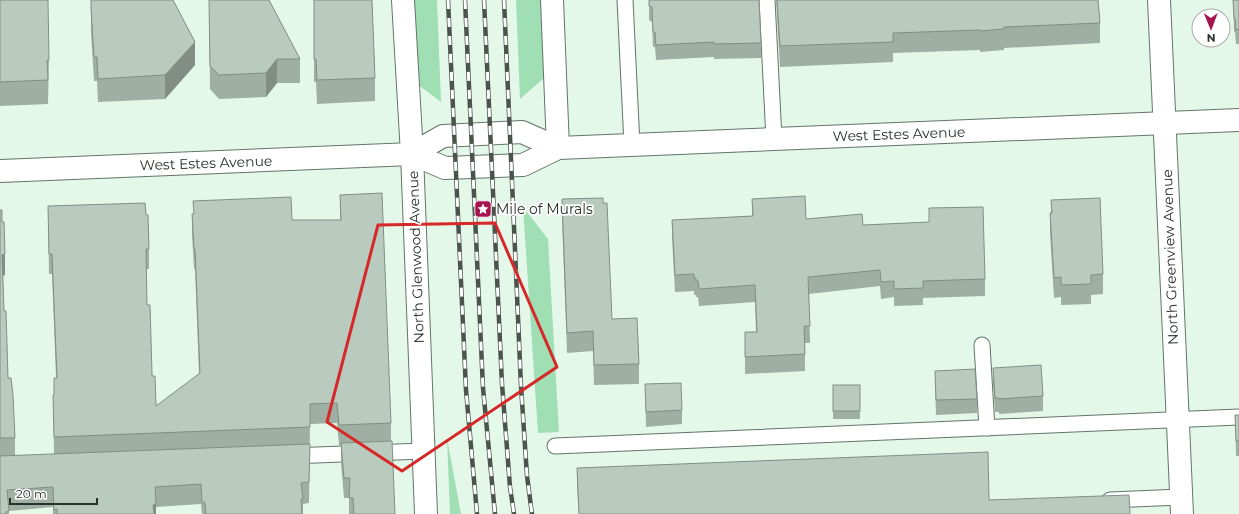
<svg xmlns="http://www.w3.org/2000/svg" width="1239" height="514" viewBox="0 0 1239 514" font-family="Montserrat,sans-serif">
	<rect width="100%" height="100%" fill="#e4f8ea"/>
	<g fill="#a0deb4">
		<polygon points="413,0 437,0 441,102 417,84"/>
		<polygon points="516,0 541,0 544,78 520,99"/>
		<polygon points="523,207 548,239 559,432 538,433"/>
		<polygon points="447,438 461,514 450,514"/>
	</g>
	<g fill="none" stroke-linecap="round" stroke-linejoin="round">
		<defs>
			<g id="lane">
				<polyline points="625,0 632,145"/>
				<polyline points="767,0 774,139"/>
				<polyline points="982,345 987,428"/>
				<polyline points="555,446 1239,417"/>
				<polyline points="289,456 424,451"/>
				<polyline points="1110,500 1181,497"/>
			</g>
			<g id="street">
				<polyline points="403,0 412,154 426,514"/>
				<polyline points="552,0 558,148"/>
				<polyline points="1159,0 1182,514"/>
				<polyline points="412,154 443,136 522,132 558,148"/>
				<polyline points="0,171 412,154 445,168 523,165 558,148 1239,120"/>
			</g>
		</defs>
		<use href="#lane" stroke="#637468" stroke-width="17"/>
		<use href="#street" stroke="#637468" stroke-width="24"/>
		<use href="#lane" stroke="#fff" stroke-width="15"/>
		<use href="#street" stroke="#fff" stroke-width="22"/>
		<defs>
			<g id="rail">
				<polyline points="448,0 466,390 477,514"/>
				<polyline points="465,0 483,388 495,514"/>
				<polyline points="484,0 502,384 510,487 514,514"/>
				<polyline points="504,0 521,386 527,476 532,514"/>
			</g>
		</defs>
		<use href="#rail" stroke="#4a544c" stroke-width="4.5"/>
		<use href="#rail" stroke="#fff" stroke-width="3" stroke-dasharray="9" stroke-linecap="butt"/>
	</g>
	<g fill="#9fafa3">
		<polygon points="0,0 49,60 48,104 0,106"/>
		<polygon points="91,0 195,65 165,99 98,102 97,81 94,81 91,33"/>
		<polygon points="209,0 269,0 300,59 300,83 277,83 266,97 219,99 210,89"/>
		<polygon points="649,0 761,43 761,58 714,59 714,57 656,60 655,47 653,47 652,22 649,20"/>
		<polygon points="776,0 1098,0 1100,23 1100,43 1004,48 1004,50 980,52 980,50 893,53 893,62 780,67"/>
		<polygon points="1233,0 1239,0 1239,44 1236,44 1235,32 1234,32"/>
		<polygon points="314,5 375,78 375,101 317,104 316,82 314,82"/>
		<polygon points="340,195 391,423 391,441 395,514 349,514 349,498 344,498 341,463 341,445 339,445 337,423 310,424 309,503 303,504 303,514 202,514 201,504 156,507 156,514 53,514 53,507 9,511 9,514 0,514 0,210 2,222 5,275 3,276 4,311 8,378 15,438 15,456 54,454 53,395 54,395 56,378 52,274 49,274 48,206 146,215 149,249 149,269 146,269 147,305 152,373 156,406 199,374 195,269 194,269 192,234 192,214 292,220 340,220"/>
		<polygon points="562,199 612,319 639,364 639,384 594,385 593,351 567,353 562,219"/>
		<polygon points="752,199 806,219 863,225 929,222 929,208 985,279 985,296 923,298 923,305 894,306 894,297 881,299 880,286 809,294 810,343 805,343 805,371 745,374 745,332 756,332 755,302 699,306 698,297 696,297 696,295 694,295 694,291 675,292 672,237 672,220 752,216"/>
		<polygon points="1051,200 1103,274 1103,294 1091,295 1091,304 1061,305 1061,297 1054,298 1050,233 1050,213 1051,213"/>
		<polygon points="993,368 1043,396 1043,411 999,414 999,412 995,412 993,383"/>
		<polygon points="935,371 977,399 977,413 936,415 935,386"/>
		<polygon points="645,384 682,410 682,424 646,427"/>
		<rect x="833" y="385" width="27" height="34"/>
		<polygon points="1235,415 1239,415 1239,456 1236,456"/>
		<polygon points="577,468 989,500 1130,514 579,514 577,486"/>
	</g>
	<g fill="#828e85">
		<polygon points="195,42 195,65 165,99 165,75"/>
		<polygon points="277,59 277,83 266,97 266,73"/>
		<polygon points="5,254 5,275 2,276 2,255"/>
		<polygon points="156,504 156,514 153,514 153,505"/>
	</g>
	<g fill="#b9cbbe" stroke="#828e85">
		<polygon points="0,0 48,0 49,60 47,60 48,80 0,82"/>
		<polygon points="91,0 173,0 195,42 165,75 98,79 97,57 94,57 91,9"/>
		<polygon points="209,0 269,0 300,59 277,59 266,73 219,75 210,66"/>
		<polygon points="314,0 372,0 375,78 317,80 316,59 314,59"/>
		<polygon points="649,0 759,0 761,43 714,44 714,42 656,45 655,32 653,32 652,7 649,6"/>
		<polygon points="777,0 1098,0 1100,23 1004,27 1004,29 980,31 980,30 893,33 893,42 780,46"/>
		<polygon points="1233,0 1239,0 1239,29 1236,30 1235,18 1234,18"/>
		<polygon points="382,193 391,423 339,425 337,403 310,404 310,427 54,437 53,395 54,395 54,378 57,378 52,254 49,254 48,206 145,203 146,215 148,215 149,249 146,249 147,305 150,305 152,373 152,376 155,376 156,406 200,373 195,249 194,249 192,214 194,214 193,201 291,197 292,220 341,220 340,195"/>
		<polygon points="805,196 806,219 862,214 863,225 929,222 929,208 983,207 985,279 923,281 923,288 894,289 894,281 881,282 880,270 808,277 810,326 804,326 805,354 745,357 745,332 757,332 755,285 699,289 698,281 696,281 696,278 694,278 694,274 675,275 672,220 753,216 752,199"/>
		<polygon points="603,198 603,203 607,203 612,319 637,318 639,364 594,365 593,331 567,333 562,199"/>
		<polygon points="1100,198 1103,274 1091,275 1091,284 1061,285 1061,277 1054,278 1050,213 1052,213 1051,200"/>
		<polygon points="0,210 2,210 2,222 4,222 5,254 2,255 4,311 6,311 8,378 11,378 13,395 15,438 0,438"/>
		<polygon points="1041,365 1043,396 999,399 999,398 995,398 993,368"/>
		<polygon points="975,369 977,399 936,400 935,371"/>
		<polygon points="681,383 682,410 646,412 645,384"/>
		<rect x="833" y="385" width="27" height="26"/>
		<polygon points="1235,415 1239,415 1239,441 1236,441"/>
		<polygon points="392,441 395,514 354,514 353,498 349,498 350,478 344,478 341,443"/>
		<polygon points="310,444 309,482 301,483 303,499 301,499 302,514 206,514 205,503 202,502 201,484 155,487 156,504 153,505 154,514 57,514 57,509 54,510 53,487 7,490 9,511 6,512 6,514 0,514 0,456"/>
		<polygon points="988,452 989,500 1129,495 1130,514 579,514 577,468"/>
	</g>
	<path fill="none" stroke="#d62828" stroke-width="3" stroke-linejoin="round" d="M495,223l62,144 -155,104 -75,-49 51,-197z"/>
	<defs>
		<symbol id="sight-square" viewBox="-11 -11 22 22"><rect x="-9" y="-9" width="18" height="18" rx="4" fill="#a6144f" stroke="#fff"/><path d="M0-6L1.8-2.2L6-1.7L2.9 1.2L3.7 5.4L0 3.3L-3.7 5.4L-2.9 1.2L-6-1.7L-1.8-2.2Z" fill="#fff"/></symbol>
	</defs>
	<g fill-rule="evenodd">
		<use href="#sight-square" x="473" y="199" width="20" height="20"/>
	</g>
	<g text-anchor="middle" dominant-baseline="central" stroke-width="3.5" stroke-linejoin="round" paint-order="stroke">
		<g font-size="14" fill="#29312b" stroke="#fff">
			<text transform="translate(899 134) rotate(-2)">West Estes Avenue</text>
			<text transform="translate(206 163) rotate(-2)">West Estes Avenue</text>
			<text transform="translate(416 257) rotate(-92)">North Glenwood Avenue</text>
			<text transform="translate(1170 257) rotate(-92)">North Greenview Avenue</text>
		</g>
		<g font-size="14" fill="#29312b" stroke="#fff" text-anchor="start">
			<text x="496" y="209">Mile of Murals</text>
		</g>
	</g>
	<g transform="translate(1211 28) rotate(179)"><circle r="19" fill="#ffffff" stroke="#a9adaa"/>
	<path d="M0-3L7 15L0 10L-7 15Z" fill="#a6144f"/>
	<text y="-6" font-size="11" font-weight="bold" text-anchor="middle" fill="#29312b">N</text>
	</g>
	<path d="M10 498v6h87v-6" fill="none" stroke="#29312b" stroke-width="2"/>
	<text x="16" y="498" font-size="12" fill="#29312b" stroke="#ffffff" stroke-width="3" paint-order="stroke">20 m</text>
</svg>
